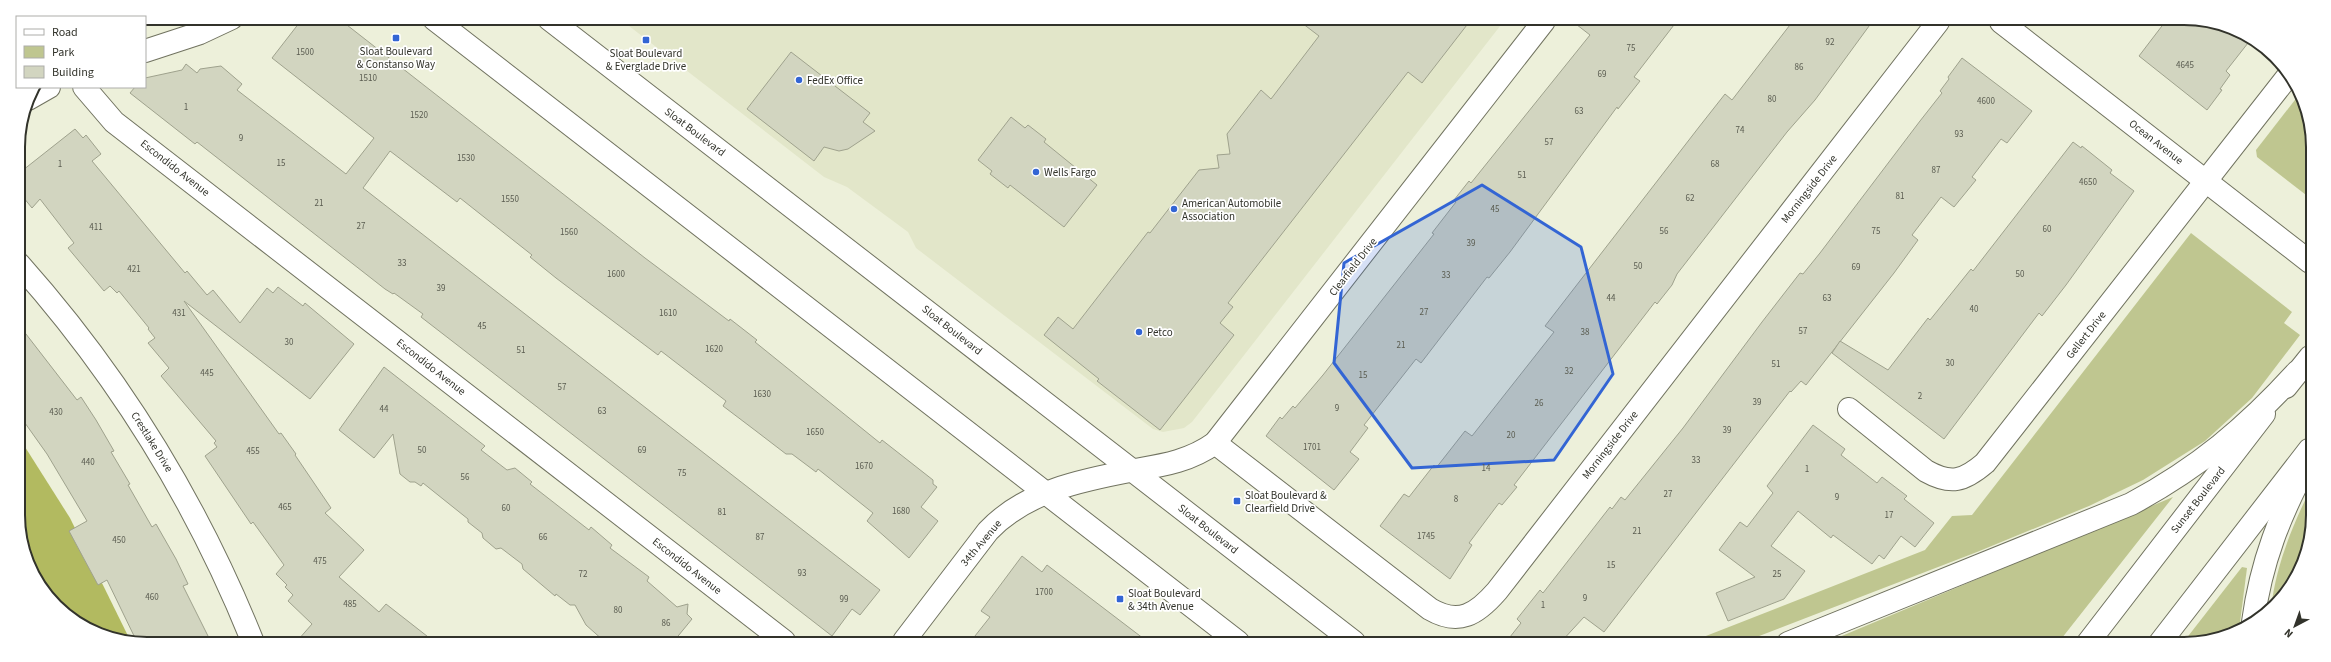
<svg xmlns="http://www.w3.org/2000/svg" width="2331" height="662" viewBox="0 0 2331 662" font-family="'Source Sans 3',sans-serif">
	<rect width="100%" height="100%" fill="#edf0da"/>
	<polygon fill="#e2e6c9" points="620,19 1504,21 1192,422 1184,428 1163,432 1153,429 916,248 908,232 847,187 824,177"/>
	<g fill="#bfc690">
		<polygon points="2298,96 2311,122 2310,198 2257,157 2256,150"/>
		<polygon points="2191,233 2292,312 2284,323 2300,335 2252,398 2205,441 2143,480 2089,506 1977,552 1741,643 1688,643 1925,550 1952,516 1972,515"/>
		<path d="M2309,492v56l-18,38 -20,22c5,-42 20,-79 38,-116z"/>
		<polygon points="2173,497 2058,643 1958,643 1943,640 1901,643 1825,643"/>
		<polygon points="2242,567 2247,568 2239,630 2225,637 2182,644"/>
	</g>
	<polygon fill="#b2ba60" points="20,439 70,518 130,640 114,640 83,627 50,600 20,540"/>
	<g fill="#d2d5c0" stroke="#9fa28d">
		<polygon points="303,18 338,18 645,258 729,321 730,319 757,340 755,342 880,443 882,440 933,480 933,484 937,487 921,507 938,521 909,558 867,521 873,513 818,469 816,472 792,454 786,454 756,431 723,406 726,401 661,351 658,355 556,278 530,257 532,255 460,198 457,202 390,151 363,188 880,590 860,615 852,609 832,636 465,351 421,317 423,314 394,293 393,294 385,289 197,142 195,144 130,93 135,87 145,87 145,78 182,70 186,64 197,73 200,69 221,66 242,84 237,90 346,174 374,138 272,58"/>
		<polygon points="1298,20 1470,21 1422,83 1408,72 1228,303 1233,307 1220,323 1234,335 1160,430 1097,381 1099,379 1044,335 1058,317 1073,329 1148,232 1150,233 1199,170 1219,168 1217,155 1230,154 1227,134 1261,90 1271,99 1319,36"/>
		<polygon points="1572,21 1677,21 1634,77 1640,81 1618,109 1617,107 1510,252 1489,278 1487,277 1421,363 1416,359 1364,425 1368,428 1350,452 1359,459 1334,490 1266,436 1280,417 1282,419 1293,406 1295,408 1323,375 1434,234 1432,233 1456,202 1454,200 1469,181 1471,183 1590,35"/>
		<polygon points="1793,21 1872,22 1815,100 1787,132 1677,274 1672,285 1657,304 1655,302 1514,485 1517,487 1502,505 1499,503 1469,543 1472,545 1450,579 1380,526 1404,494 1409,497 1434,465 1436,468 1465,431 1472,436 1554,332 1545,326 1699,127 1725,94 1732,100"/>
		<polygon points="2165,22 2217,22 2248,35 2244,40 2248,43 2226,71 2230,75 2220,89 2222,90 2207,110 2139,56"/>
		<polygon points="791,52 870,113 863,122 875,131 848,149 839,151 824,147 814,161 747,109"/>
		<polygon points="1962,58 2032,111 2007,143 2001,139 1972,177 1976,180 1954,207 1941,197 1912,235 1918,240 1894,273 1806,385 1801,381 1791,392 1790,391 1604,632 1584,617 1561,642 1506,642 1521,623 1517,619 1540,590 1543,593 1610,507 1612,509 1621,497 1625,500 1683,428 1762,322 1800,273 1803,274 1820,253 1920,121 1942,93 1940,91 1949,79 1948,77"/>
		<polygon points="1011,117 1025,128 1028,125 1046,139 1044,142 1097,185 1064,227 1010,185 1008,188 990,174 992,171 978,160"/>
		<polygon points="75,129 83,138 86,135 101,154 92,161 185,273 187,271 207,295 213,290 240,323 267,288 273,293 278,287 303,306 305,303 354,344 310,399 184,301 279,434 281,433 296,454 295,455 331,508 325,513 364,550 339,577 379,612 386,604 432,640 298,640 312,624 288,601 293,595 285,587 287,585 276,574 284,565 253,522 251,524 205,456 217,447 214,443 216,441 161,376 169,368 148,343 155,338 148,329 149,328 119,291 117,293 110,286 104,291 68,248 74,243 40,199 32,208 19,192 18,174"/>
		<polygon points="2073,142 2081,148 2082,146 2112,170 2110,173 2134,191 2066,285 2042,316 2039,313 1944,439 1832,353 1840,341 1888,370 1928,318 1930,320 1971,269 1973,271"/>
		<polygon points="19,325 77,400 81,397 96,420 114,451 111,452 130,484 128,485 152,527 156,524 176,559 188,584 183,586 210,640 136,640 107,580 98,585 69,531 87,521 47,454 20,416"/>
		<polygon points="384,367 485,446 481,450 507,470 515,468 532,482 530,484 589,530 591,527 612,545 610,548 649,577 647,581 677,607 688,604 687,614 692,619 674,641 604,641 586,625 575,605 570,605 556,594 555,596 523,569 522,564 501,548 496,549 483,538 482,533 468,522 468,519 423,483 421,486 415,482 410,482 400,474 393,434 374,458 339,430"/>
		<polygon points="1813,425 1845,449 1841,455 1877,483 1882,477 1907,496 1904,499 1934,523 1915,547 1901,536 1884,559 1879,555 1872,564 1833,535 1831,538 1798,511 1771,546 1805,571 1784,599 1728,621 1716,593 1755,577 1719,550 1740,522 1747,527 1773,493 1767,486"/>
		<polygon points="1022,556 1042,572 1047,565 1148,642 971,641 990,617 981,611"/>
	</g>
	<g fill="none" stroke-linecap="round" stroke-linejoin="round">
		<defs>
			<g id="street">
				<polyline points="145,51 200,33 232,18"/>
				<polyline points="84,87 114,122 784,641"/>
				<polyline points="28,99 49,87"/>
				<path d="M19,264c99,111 177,237 233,376"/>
				<path d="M1849,409l77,62c25,14 38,10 59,-8l303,-387"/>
				<path d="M1215,443l215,166c29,17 47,5 67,-18l441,-569"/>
				<path d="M904,641l84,-110c38,-40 94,-51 147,-61 29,-5 55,-9 80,-27l329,-422"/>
			</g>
			<g id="secondary">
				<polyline points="2001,22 2310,262"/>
				<polyline points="2286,387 2310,357"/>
				<polyline points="2087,644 2264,414"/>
				<polyline points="2159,644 2309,450"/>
			</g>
			<g id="primary">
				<polyline points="434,19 1238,642"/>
				<polyline points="549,19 1354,642"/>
				<path d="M2253,622c8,-60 27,-108 56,-161"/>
				<path d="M1788,643l343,-139c67,-36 115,-76 166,-132"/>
			</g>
		</defs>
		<use href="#street" stroke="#717360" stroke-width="24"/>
		<use href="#secondary" stroke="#717360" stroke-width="24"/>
		<use href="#primary" stroke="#717360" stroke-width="24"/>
		<use href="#street" stroke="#fff" stroke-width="22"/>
		<use href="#secondary" stroke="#fff" stroke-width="22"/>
		<use href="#primary" stroke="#fff" stroke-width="22"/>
	</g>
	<path fill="#3365d4" fill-opacity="0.2" stroke="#3365d4" stroke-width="3" stroke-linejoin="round" d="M1482,185l99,62 32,127 -59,86 -142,8 -78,-105 10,-100z"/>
	<g fill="#3365d4" stroke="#fff" stroke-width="1.5">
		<rect x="392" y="34" width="8" height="8" rx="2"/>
		<rect x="642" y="36" width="8" height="8" rx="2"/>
		<circle cx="799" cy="80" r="4"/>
		<circle cx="1036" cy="172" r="4"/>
		<circle cx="1174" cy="209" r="4"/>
		<circle cx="1139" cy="332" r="4"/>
		<rect x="1233" y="497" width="8" height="8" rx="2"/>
		<rect x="1116" y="595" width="8" height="8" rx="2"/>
	</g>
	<g text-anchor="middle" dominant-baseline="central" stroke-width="3.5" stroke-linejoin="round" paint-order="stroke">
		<g font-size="9" fill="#5a5c50">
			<text x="1830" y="42">92</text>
			<text x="1631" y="48">75</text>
			<text x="305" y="52">1500</text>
			<text x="2185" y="65">4645</text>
			<text x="1799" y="67">86</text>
			<text x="1602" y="74">69</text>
			<text x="368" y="78">1510</text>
			<text x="1772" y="99">80</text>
			<text x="1986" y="101">4600</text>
			<text x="186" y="107">1</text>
			<text x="1579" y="111">63</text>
			<text x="419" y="115">1520</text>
			<text x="1740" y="130">74</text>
			<text x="1959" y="134">93</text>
			<text x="241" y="138">9</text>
			<text x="1549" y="142">57</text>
			<text x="466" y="158">1530</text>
			<text x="281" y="163">15</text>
			<text x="60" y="164">1</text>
			<text x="1715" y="164">68</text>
			<text x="1936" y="170">87</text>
			<text x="1522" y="175">51</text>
			<text x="2088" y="182">4650</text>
			<text x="1900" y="196">81</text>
			<text x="1690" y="198">62</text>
			<text x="510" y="199">1550</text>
			<text x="319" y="203">21</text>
			<text x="1495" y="209">45</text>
			<text x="361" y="226">27</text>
			<text x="96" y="227">411</text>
			<text x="2047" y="229">60</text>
			<text x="1664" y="231">56</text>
			<text x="1876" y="231">75</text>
			<text x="569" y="232">1560</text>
			<text x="1471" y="243">39</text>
			<text x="402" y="263">33</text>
			<text x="1638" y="266">50</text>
			<text x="1856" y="267">69</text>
			<text x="134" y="269">421</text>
			<text x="616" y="274">1600</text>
			<text x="2020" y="274">50</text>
			<text x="1446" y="275">33</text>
			<text x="441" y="288">39</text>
			<text x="1611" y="298">44</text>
			<text x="1827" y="298">63</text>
			<text x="1974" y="309">40</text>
			<text x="1424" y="312">27</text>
			<text x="179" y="313">431</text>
			<text x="668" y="313">1610</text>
			<text x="482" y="326">45</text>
			<text x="1803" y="331">57</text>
			<text x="1585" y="332">38</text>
			<text x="289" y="342">30</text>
			<text x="1401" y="345">21</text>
			<text x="714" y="349">1620</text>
			<text x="521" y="350">51</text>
			<text x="1950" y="363">30</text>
			<text x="1776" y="364">51</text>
			<text x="1569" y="371">32</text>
			<text x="207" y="373">445</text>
			<text x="1363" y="375">15</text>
			<text x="562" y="387">57</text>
			<text x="762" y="394">1630</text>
			<text x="1920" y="396">2</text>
			<text x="1757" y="402">39</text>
			<text x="1539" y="403">26</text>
			<text x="1337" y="408">9</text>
			<text x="384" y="409">44</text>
			<text x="602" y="411">63</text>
			<text x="56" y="412">430</text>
			<text x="1727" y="430">39</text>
			<text x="815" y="432">1650</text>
			<text x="1511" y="435">20</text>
			<text x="1312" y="447">1701</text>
			<text x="422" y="450">50</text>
			<text x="642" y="450">69</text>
			<text x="253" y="451">455</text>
			<text x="1696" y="460">33</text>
			<text x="88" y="462">440</text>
			<text x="864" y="466">1670</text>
			<text x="1486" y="468">14</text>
			<text x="1807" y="469">1</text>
			<text x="682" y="473">75</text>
			<text x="465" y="477">56</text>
			<text x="1668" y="494">27</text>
			<text x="1837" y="497">9</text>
			<text x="1456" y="499">8</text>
			<text x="285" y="507">465</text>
			<text x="506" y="508">60</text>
			<text x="901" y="511">1680</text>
			<text x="722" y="512">81</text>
			<text x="1889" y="515">17</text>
			<text x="1637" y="531">21</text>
			<text x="1426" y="536">1745</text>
			<text x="543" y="537">66</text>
			<text x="760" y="537">87</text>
			<text x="119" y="540">450</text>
			<text x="320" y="561">475</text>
			<text x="1611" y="565">15</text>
			<text x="802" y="573">93</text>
			<text x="583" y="574">72</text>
			<text x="1777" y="574">25</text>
			<text x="1044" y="592">1700</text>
			<text x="152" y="597">460</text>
			<text x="1585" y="598">9</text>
			<text x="844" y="599">99</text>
			<text x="350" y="604">485</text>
			<text x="1543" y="605">1</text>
			<text x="618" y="610">80</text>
			<text x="666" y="623">86</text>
		</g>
		<g font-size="11" fill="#32332b" stroke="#fff" text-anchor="start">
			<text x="396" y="51" text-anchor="middle">Sloat Boulevard<tspan x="396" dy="13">&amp; Constanso Way</tspan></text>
			<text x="646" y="53" text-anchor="middle">Sloat Boulevard<tspan x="646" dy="13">&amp; Everglade Drive</tspan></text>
			<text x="807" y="80">FedEx Office</text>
			<text x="1044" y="172">Wells Fargo</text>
			<text x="1182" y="203">American Automobile<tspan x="1182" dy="13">Association</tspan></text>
			<text x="1147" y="332">Petco</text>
			<text x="1245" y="495">Sloat Boulevard &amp;<tspan x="1245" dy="13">Clearfield Drive</tspan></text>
			<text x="1128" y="593">Sloat Boulevard<tspan x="1128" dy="13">&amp; 34th Avenue</tspan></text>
		</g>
		<g font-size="11" fill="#32332b" stroke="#fff">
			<text transform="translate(695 132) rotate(37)">Sloat Boulevard</text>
			<text transform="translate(2156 142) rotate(38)">Ocean Avenue</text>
			<text transform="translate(175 168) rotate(38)">Escondido Avenue</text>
			<text transform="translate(1809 189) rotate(-52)">Morningside Drive</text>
			<text transform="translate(1353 267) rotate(-52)">Clearfield Drive</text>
			<text transform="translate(952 330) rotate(38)">Sloat Boulevard</text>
			<text transform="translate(2086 335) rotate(-52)">Gellert Drive</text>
			<text transform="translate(431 367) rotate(38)">Escondido Avenue</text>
			<text transform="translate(152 442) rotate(58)">Crestlake Drive</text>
			<text transform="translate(1610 445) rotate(-52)">Morningside Drive</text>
			<text transform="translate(2198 500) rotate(-52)">Sunset Boulevard</text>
			<text transform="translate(1208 529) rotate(38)">Sloat Boulevard</text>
			<text transform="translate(981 543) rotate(-50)">34th Avenue</text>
			<text transform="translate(687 566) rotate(38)">Escondido Avenue</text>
		</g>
	</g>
	<path d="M0 0H2331V662H0ZM147 25H2184A122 122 0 0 1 2306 147V515A122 122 0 0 1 2184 637H147A122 122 0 0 1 25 515V147A122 122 0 0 1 147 25Z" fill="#fff" fill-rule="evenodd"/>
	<path fill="none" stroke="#32332b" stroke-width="2" d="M147 25H2184A122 122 0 0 1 2306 147V515A122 122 0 0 1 2184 637H147A122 122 0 0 1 25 515V147A122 122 0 0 1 147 25Z"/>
	<rect x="16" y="16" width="130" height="72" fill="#ffffff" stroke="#adadaa"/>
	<rect x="24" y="29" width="20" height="6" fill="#ffffff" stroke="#adadaa"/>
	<text x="52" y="36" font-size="12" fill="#32332b">Road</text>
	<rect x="24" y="46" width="20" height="12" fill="#bfc690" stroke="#adadaa"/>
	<text x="52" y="56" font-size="12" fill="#32332b">Park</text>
	<rect x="24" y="66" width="20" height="12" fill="#d2d5c0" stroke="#adadaa"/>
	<text x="52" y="76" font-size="12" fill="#32332b">Building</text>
	<g transform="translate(2295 626) rotate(221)" stroke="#ffffff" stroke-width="3" paint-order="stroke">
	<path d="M0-3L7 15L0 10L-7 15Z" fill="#32332b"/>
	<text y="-6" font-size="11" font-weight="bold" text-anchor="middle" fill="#32332b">N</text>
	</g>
</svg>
